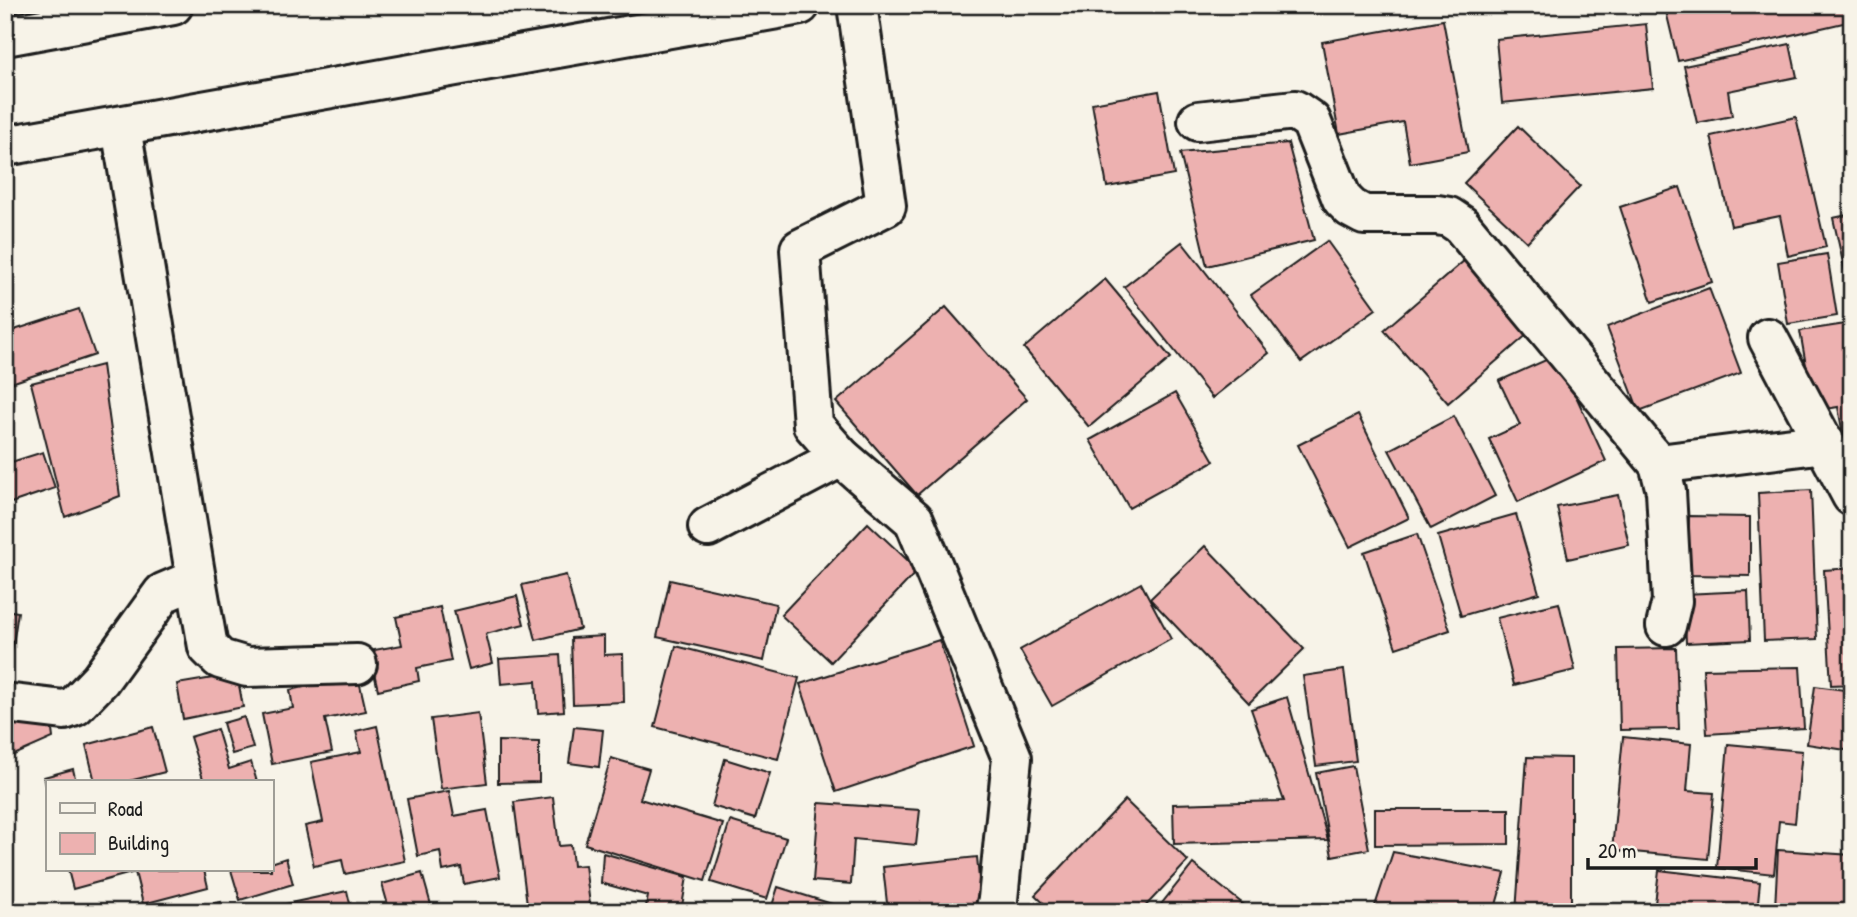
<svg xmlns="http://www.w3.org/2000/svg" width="1857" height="917" viewBox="0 0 1857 917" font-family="'Patrick Hand',sans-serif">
	<rect width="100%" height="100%" fill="#f7f3e8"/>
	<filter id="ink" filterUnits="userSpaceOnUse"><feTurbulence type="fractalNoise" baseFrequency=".0143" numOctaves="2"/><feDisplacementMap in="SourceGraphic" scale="14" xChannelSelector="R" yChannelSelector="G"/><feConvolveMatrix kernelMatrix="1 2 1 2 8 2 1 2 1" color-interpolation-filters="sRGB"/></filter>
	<g filter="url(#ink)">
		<g fill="#edb1b0" stroke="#1c1c1c" stroke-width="2">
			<polygon points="1673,5 1852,5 1852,21 1678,61 1665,7"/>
			<polygon points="1443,20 1468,152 1410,163 1403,122 1339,134 1322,42"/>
			<polygon points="1646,24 1653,88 1502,103 1496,39"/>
			<polygon points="1790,44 1797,77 1728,91 1732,116 1697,123 1684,66"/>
			<polygon points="1852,55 1852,85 1846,56"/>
			<polygon points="1159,91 1174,175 1107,187 1092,103"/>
			<polygon points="1796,117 1826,247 1788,256 1780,216 1731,226 1711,136"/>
			<polygon points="1518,126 1580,186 1527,242 1464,183"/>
			<polygon points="1288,143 1314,240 1207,266 1180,153"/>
			<polygon points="1680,187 1712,282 1652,302 1620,207"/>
			<polygon points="1852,214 1852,303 1833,218"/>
			<polygon points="1327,241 1376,309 1301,362 1251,295"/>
			<polygon points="1182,242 1269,353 1212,398 1124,287"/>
			<polygon points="1827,254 1837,316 1788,324 1778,262"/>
			<polygon points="1465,260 1529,333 1448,403 1384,330"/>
			<polygon points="1105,279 1171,358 1089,427 1024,348"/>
			<polygon points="1709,288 1741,373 1639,411 1607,327"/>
			<polygon points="946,307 1027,399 917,495 836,402"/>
			<polygon points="79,309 95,355 5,385 5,333"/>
			<polygon points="1852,323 1852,456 1847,457 1838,407 1814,411 1800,331"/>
			<polygon points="1557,355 1606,461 1518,502 1489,439 1520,425 1499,381"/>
			<polygon points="102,365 120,496 65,517 31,383"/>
			<polygon points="1175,393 1214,461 1129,508 1090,440"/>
			<polygon points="1358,415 1409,518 1350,547 1298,445"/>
			<polygon points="1454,416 1495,496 1431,529 1389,450"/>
			<polygon points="43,452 55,488 5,505 5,464"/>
			<polygon points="1811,490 1817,639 1764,641 1758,493"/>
			<polygon points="1618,495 1629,545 1568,559 1557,507"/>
			<polygon points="1516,514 1539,593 1461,616 1438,536"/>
			<polygon points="1689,516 1750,517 1750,576 1689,575"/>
			<polygon points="868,523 918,570 831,662 781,615"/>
			<polygon points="1417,534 1450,630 1396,648 1364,552"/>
			<polygon points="1205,546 1304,649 1249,703 1150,599"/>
			<polygon points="1852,568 1852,684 1831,685 1824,570"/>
			<polygon points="566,575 580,629 536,640 522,585"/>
			<polygon points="670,580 776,604 764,661 657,637"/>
			<polygon points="1141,583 1171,639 1052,706 1020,650"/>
			<polygon points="1748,591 1750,640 1686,643 1684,594"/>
			<polygon points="517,596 524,624 486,634 493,663 469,669 454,611"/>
			<polygon points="1559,603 1575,670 1514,685 1497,618"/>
			<polygon points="440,607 451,661 417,668 419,681 378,690 369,651 402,645 396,617"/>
			<polygon points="5,610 18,612 11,657 5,656"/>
			<polygon points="604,636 604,655 623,654 624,702 573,704 571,638"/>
			<polygon points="939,640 974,746 836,792 800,684"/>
			<polygon points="676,646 799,678 778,759 655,727"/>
			<polygon points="1676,648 1679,729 1620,730 1618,649"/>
			<polygon points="560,655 564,711 538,713 536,681 501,684 499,659"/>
			<polygon points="1800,667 1804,728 1707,734 1703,669"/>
			<polygon points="1344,670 1356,761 1316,766 1303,676"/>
			<polygon points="237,674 243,707 183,719 177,684"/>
			<polygon points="358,676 366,711 325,719 332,752 272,764 262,714 293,708 290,690"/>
			<polygon points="1815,686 1852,691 1852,751 1807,744"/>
			<polygon points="1287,697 1328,840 1174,844 1173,804 1284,801 1251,709"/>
			<polygon points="478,713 487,783 441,789 431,719"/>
			<polygon points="5,715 51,722 53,738 5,759"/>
			<polygon points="244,717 253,748 232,754 223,723"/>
			<polygon points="377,726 405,861 345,874 342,860 314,866 305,826 323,822 311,762 361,752 356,731"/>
			<polygon points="153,727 165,772 125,782 95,782 86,745"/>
			<polygon points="574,727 603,730 599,767 569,763"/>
			<polygon points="217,729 229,769 251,762 257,782 204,782 190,737"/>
			<polygon points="1623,737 1691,744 1687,791 1714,793 1708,859 1612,850"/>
			<polygon points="498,741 539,742 539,782 498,783"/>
			<polygon points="1728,744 1802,751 1795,823 1779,821 1774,874 1717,868"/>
			<polygon points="1527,757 1571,758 1571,912 1516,912"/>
			<polygon points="611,758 649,769 640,799 723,824 705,881 585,844"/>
			<polygon points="725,759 770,773 755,819 712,806"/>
			<polygon points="1353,766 1369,849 1332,856 1316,773"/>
			<polygon points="73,769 76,782 47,782 47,790 44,777"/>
			<polygon points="449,791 454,816 487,810 500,877 464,884 461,867 443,871 440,851 418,856 407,799"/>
			<polygon points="553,797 559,846 571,845 573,866 585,865 591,912 528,912 514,802"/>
			<polygon points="1125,800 1188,861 1140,912 1053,912 1035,895"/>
			<polygon points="819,803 920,810 916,845 854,839 851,884 813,881"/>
			<polygon points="1375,809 1509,809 1509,844 1375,845"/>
			<polygon points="730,821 786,838 767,899 711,882"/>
			<polygon points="1778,850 1852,855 1852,912 1775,908"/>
			<polygon points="1393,852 1505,873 1494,912 1373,912"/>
			<polygon points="603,853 687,877 681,912 645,912 648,896 601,883"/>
			<polygon points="977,857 982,912 888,912 883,867"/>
			<polygon points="286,858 293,884 240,900 231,870 271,870 271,863"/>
			<polygon points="1193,864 1253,912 1155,912"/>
			<polygon points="68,870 204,870 208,887 143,904 135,872 73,889"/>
			<polygon points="1659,870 1760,882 1757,912 1654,912"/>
			<polygon points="422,873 433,912 390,912 382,884"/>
			<polygon points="778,887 835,905 833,912 770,912"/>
			<polygon points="347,891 352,912 248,912"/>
			<polygon points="221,902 223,912 177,912"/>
		</g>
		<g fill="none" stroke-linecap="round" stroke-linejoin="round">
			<defs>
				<g id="minor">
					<polyline points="857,5 886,206 800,249 813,425 841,457 914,520 1012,758 998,899 995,912"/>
					<polyline points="1198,121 1295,110 1311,121 1342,199 1351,208 1364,215 1437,215 1449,217 1461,225 1659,464 1666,491 1672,601 1666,626"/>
					<polyline points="1768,338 1852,496"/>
					<polyline points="1659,464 1825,443"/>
					<polyline points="708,527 841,457"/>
					<polyline points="196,579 208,647 220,659 247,667 357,664"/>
					<polyline points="5,703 64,710 75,706 100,680 163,593 196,579 121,127"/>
				</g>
				<polyline id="secondary" points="5,146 800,5"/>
				<polyline id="primary" points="5,36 173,5"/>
			</defs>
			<use href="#minor" stroke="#1c1c1c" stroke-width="44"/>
			<use href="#secondary" stroke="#1c1c1c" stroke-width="44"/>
			<use href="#primary" stroke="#1c1c1c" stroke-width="44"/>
			<use href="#minor" stroke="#f7f3e8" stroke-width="38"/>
			<use href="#secondary" stroke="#f7f3e8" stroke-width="38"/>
			<use href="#primary" stroke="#f7f3e8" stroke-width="38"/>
		</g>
	</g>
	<rect width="1857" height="917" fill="none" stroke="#f7f3e8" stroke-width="28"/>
	<rect x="14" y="14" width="1829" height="889" fill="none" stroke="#1c1c1c" stroke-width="2.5" filter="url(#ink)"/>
	<rect x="46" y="780" width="228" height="91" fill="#f7f3e8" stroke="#9f9d96" stroke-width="2"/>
	<rect x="60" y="803" width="35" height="10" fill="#f7f3e8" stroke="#9f9d96" stroke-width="2"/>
	<text x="108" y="816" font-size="21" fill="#1c1c1c">Road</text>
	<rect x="60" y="833" width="35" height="21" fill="#edb1b0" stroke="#9f9d96" stroke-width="2"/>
	<text x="108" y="850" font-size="21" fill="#1c1c1c">Building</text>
	<path d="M1588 858v10h168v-10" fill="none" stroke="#1c1c1c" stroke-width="3.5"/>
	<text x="1598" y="858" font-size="21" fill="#1c1c1c" stroke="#f7f3e8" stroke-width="5" paint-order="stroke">20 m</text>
</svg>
